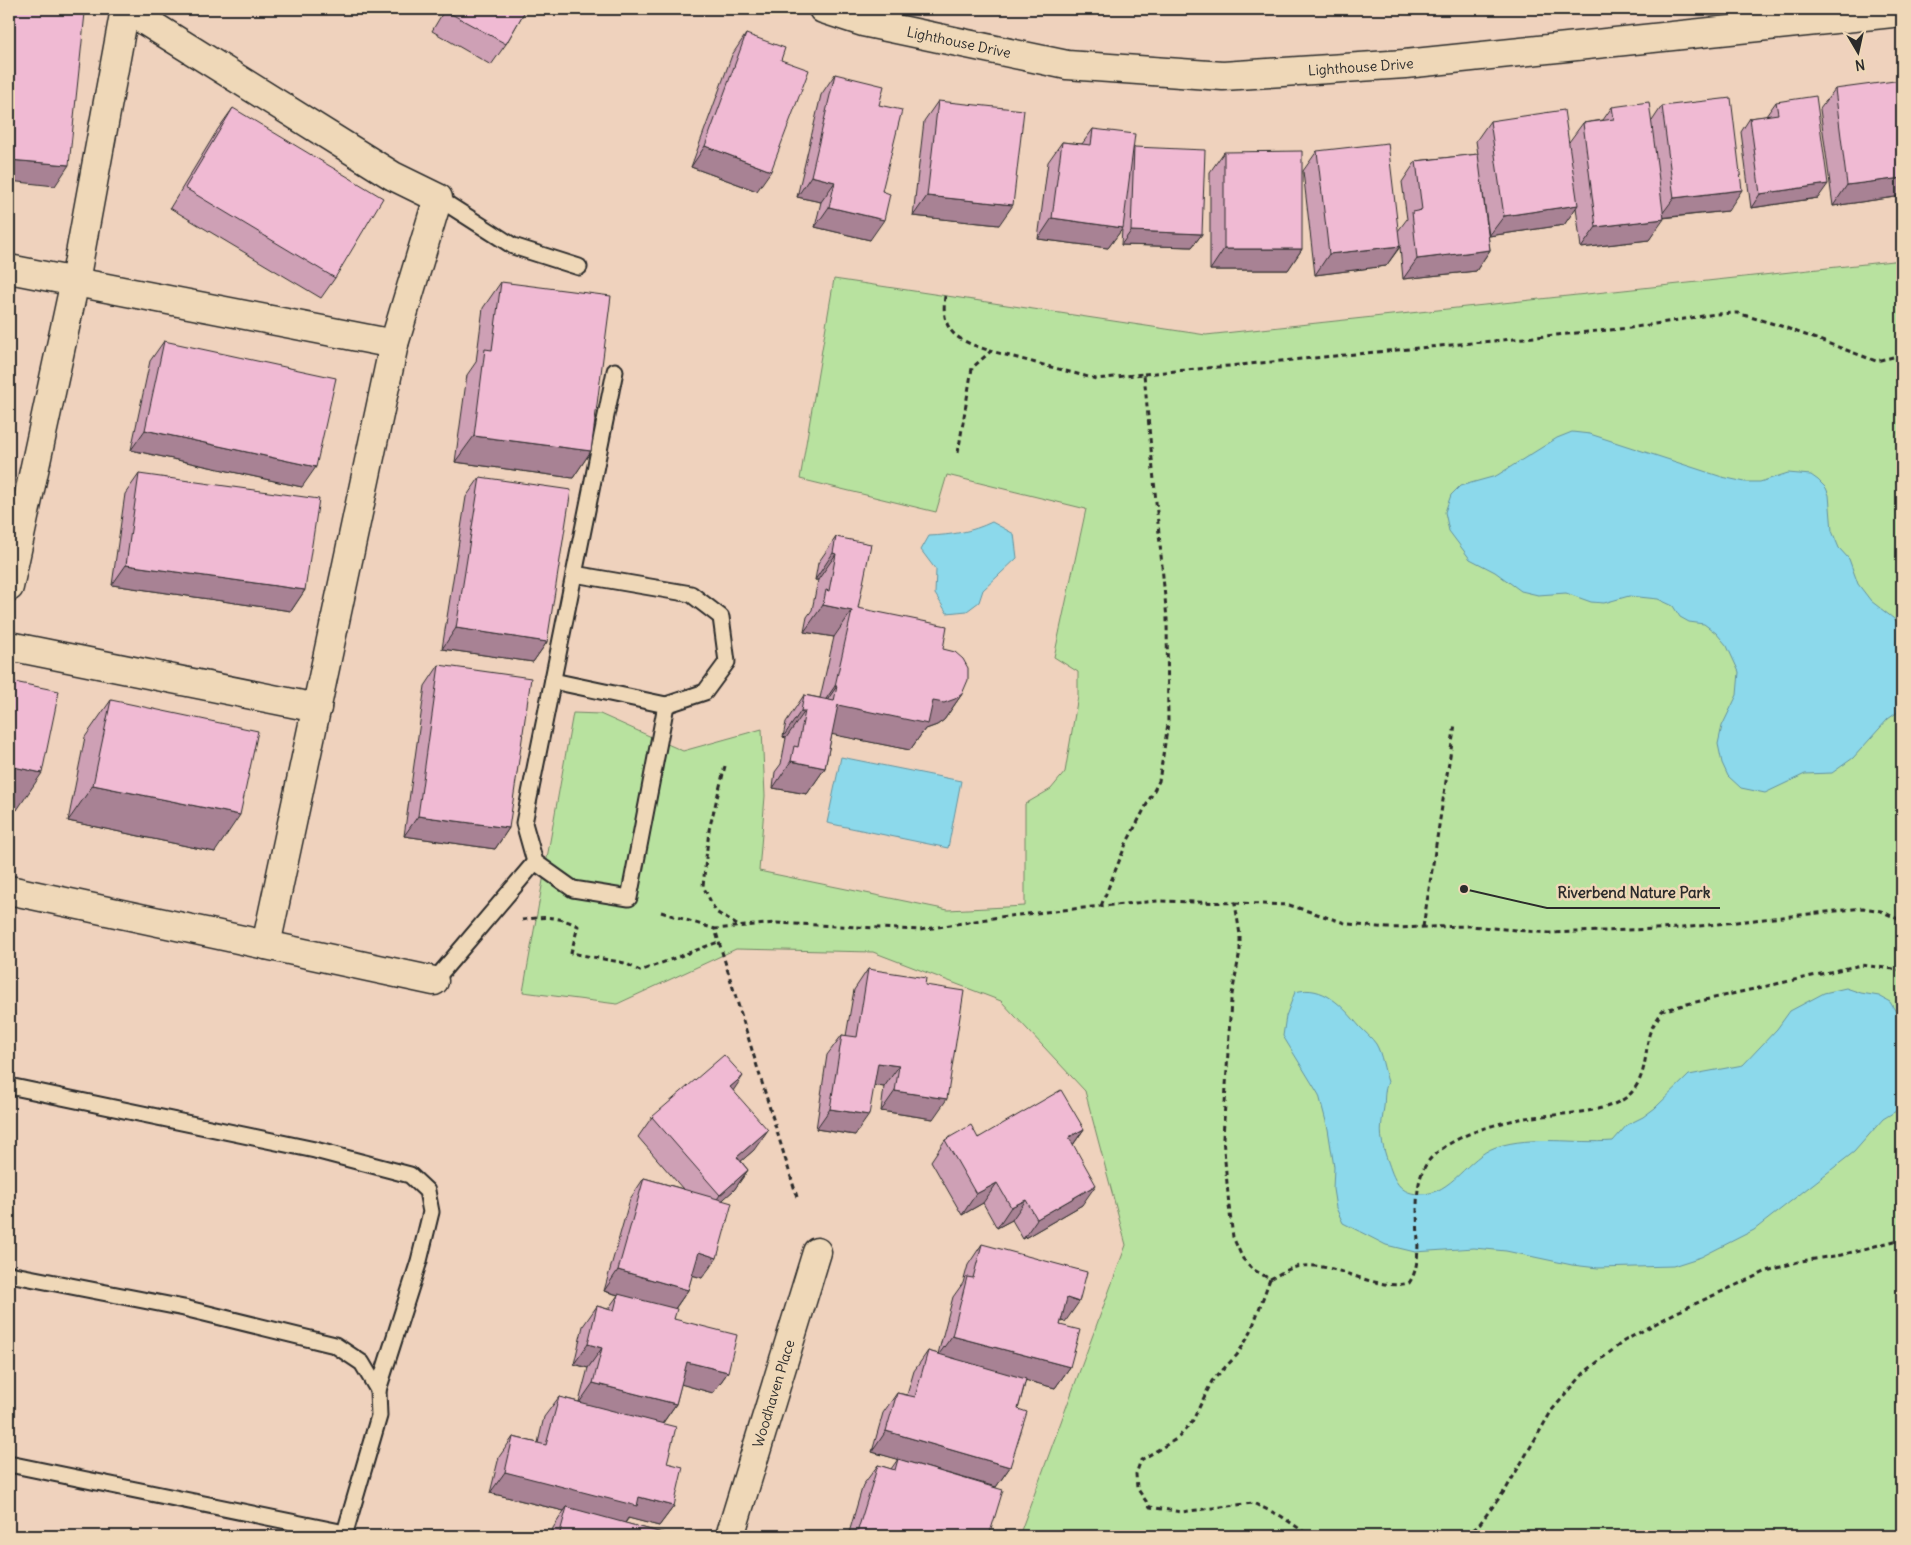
<svg xmlns="http://www.w3.org/2000/svg" width="1911" height="1545" viewBox="0 0 1911 1545" font-family="Delius,sans-serif">
	<rect width="100%" height="100%" fill="#efd2bd"/>
	<filter id="ink" filterUnits="userSpaceOnUse"><feTurbulence type="fractalNoise" baseFrequency=".02" numOctaves="2"/><feDisplacementMap in="SourceGraphic" scale="10" xChannelSelector="R" yChannelSelector="G"/><feConvolveMatrix kernelMatrix="1 2 1 2 8 2 1 2 1" color-interpolation-filters="sRGB"/></filter>
	<g filter="url(#ink)">
		<polygon fill="#b8e29f" stroke="#728665" points="1902,260 1902,1536 1019,1536 1126,1245 1085,1091 1001,1001 873,952 736,949 617,1004 523,992 573,713 600,714 683,751 762,729 765,796 759,871 948,910 1025,906 1025,804 1051,789 1065,772 1078,696 1078,672 1054,657 1086,509 947,475 936,512 800,479 834,279 1206,335"/>
		<g fill="#8cd9eb" stroke="#65939e">
			<polygon points="1572,432 1590,434 1722,477 1745,482 1760,482 1788,473 1811,475 1818,480 1826,488 1829,495 1832,531 1839,548 1849,559 1858,584 1871,601 1902,625 1902,709 1888,719 1853,758 1832,773 1805,774 1765,793 1741,788 1728,776 1722,763 1718,744 1722,726 1737,695 1739,672 1727,646 1716,633 1704,624 1689,622 1680,617 1673,606 1658,599 1629,596 1604,603 1591,602 1566,593 1538,595 1521,591 1495,572 1470,559 1449,531 1445,512 1451,495 1460,486 1496,476 1557,438"/>
			<path d="M992,522l22,12 3,24 -34,32 -4,12 -12,9 -20,2 -12,-19 1,-24 -15,-20 8,-14c23,-1 42,-4 63,-14z"/>
			<polygon points="841,757 961,781 948,848 827,823"/>
			<path d="M1846,988l15,5 18,3 11,6 12,20 -1,86 -18,11 -29,33 -100,78 -53,27 -28,9 -75,2 -26,-3 -66,-14 -32,-3 -59,4 -29,-7 -43,-22 -7,-15 -3,-19 1,-22 -6,-38 -9,-34 -36,-59 3,-20 9,-24c29,-8 48,15 65,35 5,5 12,11 16,17 6,10 8,26 12,38 -4,9 -3,15 -4,25 -3,21 -5,27 2,49 7,19 10,38 34,38 32,1 47,-37 76,-47 37,-12 79,-3 117,-6l14,-16 16,-8 12,-9 34,-33 54,-10 34,-36 13,-18 34,-18z"/>
		</g>
		<g fill="none" stroke-linecap="round" stroke-linejoin="round">
			<defs>
				<g id="lane">
					<polyline points="438,198 513,246 579,267"/>
					<polyline points="615,371 524,823 535,862 573,889 629,898 666,705"/>
					<polyline points="553,681 666,705 705,692 727,662 721,617 691,594 574,574"/>
					<polyline points="434,981 535,862"/>
					<polyline points="9,1086 315,1150 410,1175 427,1191 431,1212 419,1261 378,1390"/>
					<polyline points="9,1274 184,1308 335,1345 362,1363 378,1390 379,1416 344,1536"/>
					<polyline points="9,1464 345,1533"/>
				</g>
				<g id="street">
					<polyline points="126,9 393,176 438,198 394,344 266,945"/>
					<polyline points="9,269 394,344"/>
					<polyline points="9,587 75,281 125,9"/>
					<polyline points="9,646 317,708"/>
					<polyline points="9,890 434,981"/>
					<path id="s1" d="M730,1536l87,-284"/>
				</g>
				<g id="secondary">
					<path id="s2" d="M823,9l40,13 204,43 156,11 182,-12 497,-52"/>
				</g>
			</defs>
			<use href="#lane" stroke="#2b2b2b" stroke-width="19"/>
			<use href="#street" stroke="#2b2b2b" stroke-width="31"/>
			<use href="#secondary" stroke="#2b2b2b" stroke-width="31"/>
			<g stroke="#2b2b2b" stroke-width="3" stroke-dasharray="5 4" stroke-linecap="butt">
				<path d="M945,296c-5,38 14,45 46,55"/>
				<polyline points="1144,374 1630,328 1715,314 1737,313 1781,326 1876,361 1902,355"/>
				<polyline points="958,453 972,368 991,351 1096,379 1144,374 1167,619 1168,724 1159,781 1126,844 1101,906"/>
				<polyline points="725,766 709,830 703,886 716,912 737,925"/>
				<polyline points="1235,903 1289,905 1348,924 1388,928 1470,926 1549,933 1682,928 1863,908 1881,911 1902,921"/>
				<polyline points="661,912 715,929"/>
				<path d="M522,920c22,-4 36,-4 56,6l-7,27 54,10 15,8 78,-29"/>
				<polyline points="1423,927 1455,724"/>
				<polyline points="797,1197 715,929 775,923 920,930 999,917 1101,906 1158,901 1235,903 1240,935 1240,951 1231,1000 1223,1138 1229,1206 1233,1237 1243,1259 1254,1270 1270,1279 1250,1334 1237,1355 1212,1381 1192,1422 1178,1438 1141,1460 1136,1474 1137,1488 1150,1507 1181,1512 1253,1503 1281,1516 1310,1536"/>
				<path d="M1270,1279c10,-5 20,-12 32,-13 36,-4 71,26 107,17 22,-30 -8,-97 24,-127 23,-21 57,-31 87,-37 29,-6 92,-3 112,-27 14,-17 13,-37 17,-57 2,-8 9,-16 13,-24l25,-7 174,-39 41,5"/>
				<polyline points="1466,1536 1478,1526 1506,1489 1552,1410 1585,1372 1624,1341 1675,1313 1767,1271 1801,1261 1841,1255 1902,1239"/>
			</g>
			<use href="#lane" stroke="#efd8b8" stroke-width="15"/>
			<use href="#street" stroke="#efd8b8" stroke-width="28"/>
			<use href="#secondary" stroke="#efd8b8" stroke-width="28"/>
		</g>
		<g fill="#cea0b5" stroke="#2b2b2b">
			<polygon points="445,9 526,9 506,44 491,65 432,31"/>
			<polygon points="746,34 781,60 757,191 691,167 732,55"/>
			<polygon points="835,74 879,105 882,191 870,240 815,227 821,202 797,197 821,95"/>
			<polygon points="1835,89 1902,196 1833,206 1820,109"/>
			<polygon points="938,101 999,225 913,216 924,121"/>
			<polygon points="1776,102 1818,198 1751,208 1741,132 1750,118 1766,116"/>
			<polygon points="1662,106 1728,211 1663,218 1649,240 1581,248 1576,207 1564,225 1489,236 1482,186 1490,250 1476,271 1403,279 1400,247 1386,266 1315,275 1303,171 1317,151 1398,231 1407,219 1402,182 1416,161 1478,154 1476,141 1490,121 1569,142 1583,123 1603,120 1612,107 1652,121"/>
			<polygon points="233,108 335,278 321,298 170,208 218,129"/>
			<polygon points="1093,129 1133,150 1134,147 1202,234 1192,247 1121,245 1122,229 1108,248 1038,239 1048,162 1062,142 1082,144"/>
			<polygon points="1224,152 1302,249 1288,270 1210,270 1210,172"/>
			<polygon points="501,282 591,451 573,478 455,462 467,375 476,362 483,308"/>
			<polygon points="164,341 302,487 131,450 150,361"/>
			<polygon points="139,474 305,590 291,611 112,585 125,494"/>
			<polygon points="480,477 547,642 533,662 442,649 466,497"/>
			<polygon points="836,537 858,608 943,649 962,694 944,720 937,725 926,729 925,729 910,750 832,734 825,768 807,794 773,788 775,772 781,764 786,738 783,737 786,722 804,695 820,698 834,637 804,632 807,617 812,610 818,580 815,580 818,563"/>
			<polygon points="439,665 509,828 495,849 404,836 425,686"/>
			<polygon points="111,700 215,852 68,821 85,737"/>
			<polygon points="868,969 925,985 933,1119 881,1111 884,1087 874,1085 855,1135 816,1129 827,1055 842,1035 846,1036 854,990"/>
			<polygon points="733,1090 754,1150 741,1161 748,1170 734,1190 722,1200 702,1278 692,1275 688,1290 675,1309 674,1319 728,1372 713,1393 681,1384 676,1404 663,1423 667,1463 674,1506 659,1526 629,1518 625,1523 673,1536 550,1536 553,1528 564,1511 490,1493 499,1457 513,1437 538,1443 544,1417 559,1397 579,1402 588,1368 574,1364 583,1326 597,1306 608,1309 618,1295 604,1291 630,1199 644,1178 683,1189 638,1137 652,1117"/>
			<polygon points="1084,1129 1073,1145 1082,1205 1023,1239 1012,1220 997,1228 983,1203 962,1215 931,1161 945,1140"/>
			<polygon points="982,1244 1065,1322 1061,1321 1060,1325 1070,1367 1055,1388 1026,1380 1018,1409 1010,1467 996,1487 989,1536 848,1536 863,1485 878,1465 891,1469 898,1459 872,1452 883,1413 897,1393 907,1395 914,1371 928,1351 938,1354 953,1297 963,1283 968,1265"/>
		</g>
		<g fill="#a88294" stroke="#2b2b2b">
			<polygon points="705,146 771,171 757,191 691,167"/>
			<polygon points="9,160 69,165 55,186 9,181"/>
			<polygon points="811,176 835,182 821,202 797,197"/>
			<polygon points="1902,178 1902,196 1833,206 1847,185"/>
			<polygon points="1828,184 1818,198 1751,208 1760,194"/>
			<polygon points="1742,190 1728,211 1659,218 1674,198"/>
			<polygon points="927,196 1013,205 999,225 913,216"/>
			<polygon points="1578,205 1564,225 1489,236 1504,216"/>
			<polygon points="829,207 884,220 870,240 815,227"/>
			<polygon points="1052,218 1123,228 1108,248 1038,239"/>
			<polygon points="1664,219 1649,240 1581,248 1596,227"/>
			<polygon points="1131,231 1202,234 1192,247 1121,245"/>
			<polygon points="1400,246 1386,266 1315,275 1329,254"/>
			<polygon points="1224,249 1302,249 1288,270 1210,270"/>
			<polygon points="1490,250 1476,271 1403,279 1417,259"/>
			<polygon points="145,430 316,467 302,487 131,450"/>
			<polygon points="474,436 591,451 573,478 455,462"/>
			<polygon points="833,553 836,554 818,580 815,580"/>
			<polygon points="126,565 305,590 291,611 112,585"/>
			<polygon points="823,605 852,611 834,637 804,632"/>
			<polygon points="456,628 547,642 533,662 442,649"/>
			<polygon points="835,686 837,686 819,712 817,712"/>
			<polygon points="962,694 944,720 937,725 926,729 925,729 910,750 820,732 838,705 933,701"/>
			<polygon points="801,711 805,711 786,738 783,737"/>
			<polygon points="791,761 825,768 807,794 773,788"/>
			<polygon points="9,766 42,773 17,810 9,808"/>
			<polygon points="93,785 240,815 215,852 68,821"/>
			<polygon points="418,816 509,828 495,849 404,836"/>
			<polygon points="878,1063 899,1066 884,1087 863,1084"/>
			<polygon points="743,1076 729,1097 730,1087"/>
			<polygon points="895,1091 947,1099 933,1119 881,1111"/>
			<polygon points="830,1109 869,1115 855,1135 816,1129"/>
			<polygon points="1084,1129 1070,1149 1069,1137"/>
			<polygon points="768,1130 754,1150 723,1177 737,1157"/>
			<polygon points="748,1170 734,1190 706,1215 720,1195"/>
			<polygon points="997,1183 983,1203 962,1215 976,1194"/>
			<polygon points="1096,1185 1082,1205 1023,1239 1037,1219"/>
			<polygon points="1026,1200 1012,1220 997,1228 1011,1207"/>
			<polygon points="699,1252 717,1258 702,1278 685,1273"/>
			<polygon points="618,1270 688,1290 674,1310 604,1291"/>
			<polygon points="1067,1298 1079,1302 1065,1322 1053,1318"/>
			<polygon points="952,1336 1070,1367 1055,1388 937,1357"/>
			<polygon points="588,1344 602,1348 588,1368 574,1364"/>
			<polygon points="687,1362 728,1372 713,1393 673,1382"/>
			<polygon points="593,1383 676,1404 662,1424 579,1403"/>
			<polygon points="886,1431 1010,1467 996,1487 872,1452"/>
			<polygon points="505,1472 639,1497 674,1506 659,1526 628,1518 623,1526 567,1507 564,1511 490,1493"/>
		</g>
		<g fill="#f0bad3" stroke="#2b2b2b">
			<polygon points="9,9 41,9 85,13 69,165 9,160"/>
			<polygon points="448,9 526,9 506,44 446,11"/>
			<polygon points="746,34 785,48 781,60 809,70 771,171 705,146"/>
			<polygon points="835,74 884,86 879,105 902,110 882,191 890,194 884,220 829,207 835,182 811,176"/>
			<polygon points="1902,80 1902,178 1847,185 1835,89"/>
			<polygon points="1816,96 1828,184 1760,194 1750,118 1778,114 1776,102"/>
			<polygon points="1731,98 1742,190 1674,198 1662,106"/>
			<polygon points="938,101 1024,110 1013,205 927,196"/>
			<polygon points="1649,102 1664,219 1596,227 1583,123 1614,119 1612,107"/>
			<polygon points="233,108 383,198 335,278 185,188"/>
			<polygon points="1564,110 1578,205 1504,216 1490,121"/>
			<polygon points="1093,129 1135,134 1123,228 1052,218 1062,142 1091,145"/>
			<polygon points="1388,143 1400,246 1329,254 1317,151"/>
			<polygon points="1134,147 1205,150 1202,234 1131,231"/>
			<polygon points="1302,151 1302,249 1224,249 1224,152"/>
			<polygon points="1478,154 1490,250 1417,259 1412,212 1422,210 1416,161"/>
			<polygon points="501,282 611,296 591,451 474,436 485,349 492,350"/>
			<polygon points="164,341 336,378 316,467 145,430"/>
			<polygon points="139,474 319,499 305,590 126,565"/>
			<polygon points="480,477 571,490 547,642 456,628"/>
			<polygon points="836,537 871,544 858,608 947,626 943,649 955,652 963,659 968,668 968,680 962,694 955,699 944,703 933,701 928,724 838,705 825,768 791,761 794,746 798,747 805,711 801,711 804,695 834,701 837,686 835,686 852,611 823,605 826,590 829,591 836,554 833,553"/>
			<polygon points="439,665 531,678 509,828 418,816"/>
			<polygon points="9,681 59,691 42,773 9,766"/>
			<polygon points="111,700 258,731 240,815 93,785"/>
			<polygon points="868,969 926,978 925,985 964,991 947,1099 895,1091 899,1066 878,1063 869,1115 830,1109 842,1035 857,1037"/>
			<polygon points="724,1055 743,1076 730,1087 768,1130 737,1157 748,1170 720,1195 652,1117"/>
			<polygon points="1061,1090 1084,1129 1069,1137 1096,1185 1037,1219 1026,1200 1011,1207 997,1183 976,1194 945,1140 971,1125 978,1138"/>
			<polygon points="644,1178 732,1203 717,1258 699,1252 688,1290 618,1270"/>
			<polygon points="982,1244 1087,1272 1079,1302 1067,1298 1060,1325 1080,1330 1070,1367 952,1336 967,1277 973,1278"/>
			<polygon points="618,1294 677,1309 674,1319 737,1335 728,1372 687,1362 676,1404 593,1383 602,1348 588,1344 597,1306 614,1311"/>
			<polygon points="928,1351 1026,1379 1018,1409 1027,1412 1010,1467 886,1431 897,1393 915,1397"/>
			<polygon points="559,1397 676,1427 667,1463 683,1467 674,1506 639,1497 637,1506 505,1472 513,1437 546,1445"/>
			<polygon points="898,1459 1003,1490 989,1536 856,1536 878,1465 895,1470"/>
			<polygon points="567,1507 673,1536 559,1536"/>
		</g>
	</g>
	<g text-anchor="middle" dominant-baseline="central" stroke-width="5" stroke-linejoin="round" paint-order="stroke">
		<g font-size="14" fill="#2b2b2b" stroke="#efd8b8">
			<text stroke="none"><textPath href="#s2" startOffset="140">Lighthouse Drive</textPath></text>
			<text stroke="none"><textPath href="#s2" startOffset="545">Lighthouse Drive</textPath></text>
			<text stroke="none"><textPath href="#s1" startOffset="149">Woodhaven Place</textPath></text>
		</g>
	</g>
	<path fill="none" stroke="#2b2b2b" stroke-width="2" d="M1464 889L1547 908H1720"/>
	<circle fill="#2b2b2b" stroke="#efd8b8" stroke-width="2" cx="1464" cy="889" r="5"/>
	<g font-size="15" text-anchor="middle" font-weight="bold" fill="#2b2b2b" stroke="#efd8b8" stroke-width="5" stroke-linejoin="round" paint-order="stroke">
		<text x="1634" y="898">Riverbend Nature Park</text>
	</g>
	<rect width="1911" height="1545" fill="none" stroke="#efd8b8" stroke-width="30"/>
	<rect x="15" y="15" width="1881" height="1515" fill="none" stroke="#2b2b2b" stroke-width="2" filter="url(#ink)"/>
	<g transform="translate(1858 52) rotate(171)" stroke="#efd8b8" stroke-width="4" paint-order="stroke">
	<path d="M0-4L9 19L0 12L-9 19Z" fill="#2b2b2b"/>
	<text y="-8" font-size="14" font-weight="bold" text-anchor="middle" fill="#2b2b2b">N</text>
	</g>
</svg>
